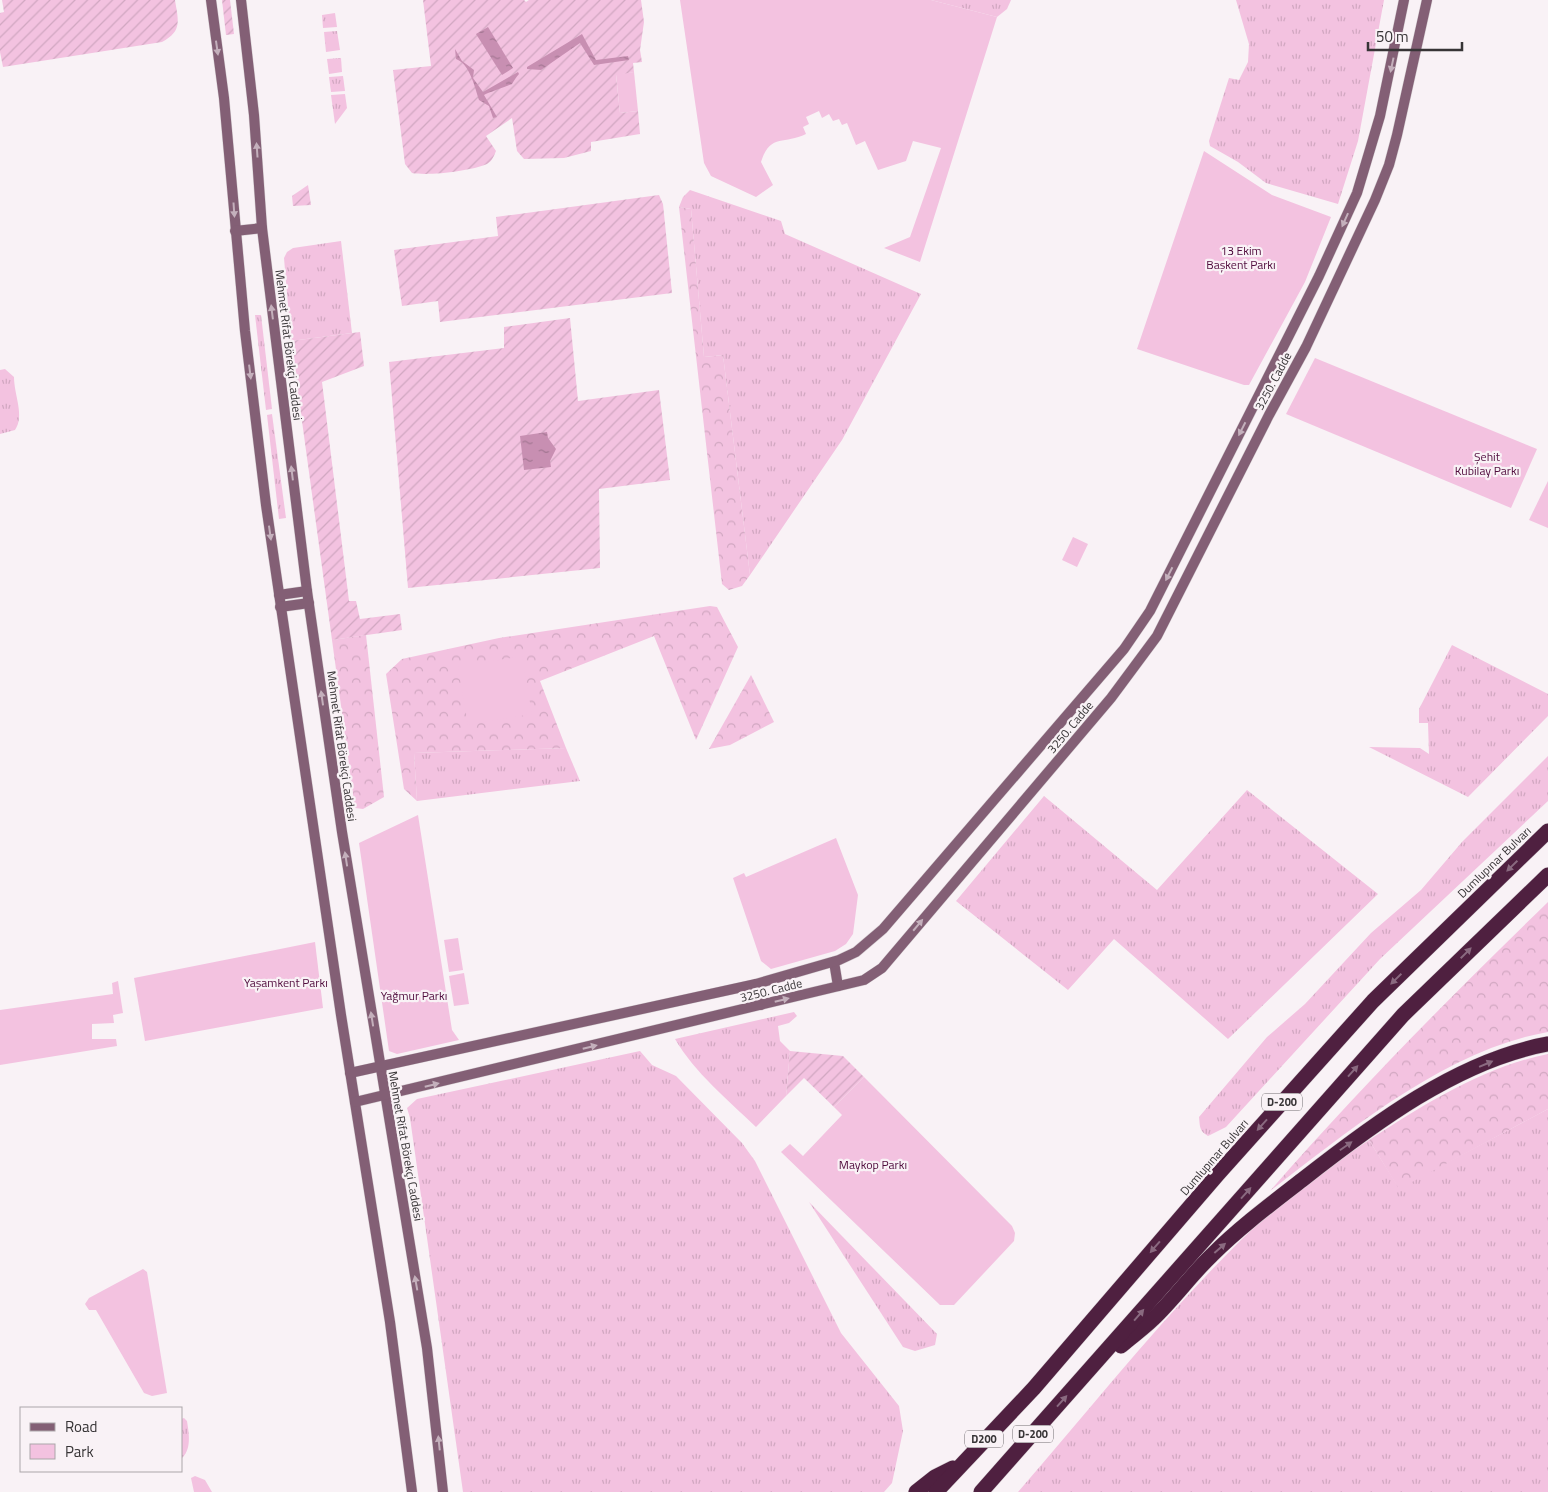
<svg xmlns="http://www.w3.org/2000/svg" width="1548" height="1492" viewBox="0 0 1548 1492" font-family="'Titillium Web',sans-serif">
	<defs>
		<pattern id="grass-tufts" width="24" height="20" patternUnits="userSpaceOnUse" patternTransform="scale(1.25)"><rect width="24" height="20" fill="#f3c2e0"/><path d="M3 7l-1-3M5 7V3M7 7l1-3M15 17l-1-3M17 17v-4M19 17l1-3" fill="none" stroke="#d1a7c1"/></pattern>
		<pattern id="forest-crowns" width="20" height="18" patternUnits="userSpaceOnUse" patternTransform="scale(1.25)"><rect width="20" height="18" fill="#f3c2e0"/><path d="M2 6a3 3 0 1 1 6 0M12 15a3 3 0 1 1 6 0" fill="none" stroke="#d1a7c1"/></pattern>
		<pattern id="garden-furrows" width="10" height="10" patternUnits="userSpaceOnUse" patternTransform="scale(1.25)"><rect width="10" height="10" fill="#f3c2e0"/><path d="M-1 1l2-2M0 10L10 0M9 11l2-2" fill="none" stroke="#d1a7c1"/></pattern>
		<pattern id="water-ripples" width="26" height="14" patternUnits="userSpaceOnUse" patternTransform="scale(1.25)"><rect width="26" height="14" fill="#c88fb2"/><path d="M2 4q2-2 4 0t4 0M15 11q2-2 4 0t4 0" fill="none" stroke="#a37692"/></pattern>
	</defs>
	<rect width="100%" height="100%" fill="#f9f2f6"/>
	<g fill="url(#grass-tufts)">
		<polygon points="931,0 1011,0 1007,9 997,17"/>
		<polygon points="1236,0 1384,0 1358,141 1338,204 1266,183 1238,162 1210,146 1209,141 1229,78 1239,80 1248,62 1249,44"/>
		<polygon points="335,13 337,27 323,28 322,15"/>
		<polygon points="337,31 340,50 326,52 324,32"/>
		<polygon points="341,58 342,72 329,74 327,59"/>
		<polygon points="343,76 345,91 331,92 329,77"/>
		<polygon points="345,94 347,108 335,124 331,95"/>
		<polygon points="690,190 781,221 785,234 921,294 842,440 750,575 723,355 704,357 691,209 679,207 683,197"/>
		<polygon points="341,241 352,333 291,341 284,258 287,252 293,248"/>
		<polygon points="255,315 261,315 272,409 266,410"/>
		<path d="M5,369l9,8c0,18 11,39 1,53l-15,4v-64z"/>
		<polygon points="272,414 286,518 279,519 267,415"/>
		<polygon points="1452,645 1548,694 1548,716 1468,797 1369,747 1420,748 1429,754 1428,723 1419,723 1419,709"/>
		<polygon points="566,748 580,781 417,801 414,753"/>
		<path d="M1548,756v45l-168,158 -154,168 -18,9c-9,-5 -8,-10 -9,-19l68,-80 38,-33 66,-71 50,-43 41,-48z"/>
		<polygon points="1247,790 1378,894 1228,1039 1114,939 1068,990 956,901 1044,796 1157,890"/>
		<path d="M794,1012l3,4 -8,7 -11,3 2,15 10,10 -4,45 -30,31c-29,-28 -61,-54 -81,-88z"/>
		<polygon points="640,1051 652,1065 676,1076 742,1143 755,1161 841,1333 899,1406 903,1431 892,1483 884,1492 463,1492 410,1118 407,1108 417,1099"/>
		<path d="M1548,1109v383h-530c73,-84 143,-173 223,-252 39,-38 84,-70 128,-100l30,48z"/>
		<polygon points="809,1202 937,1334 935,1345 915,1351 903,1347"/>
		<path d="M184,1418l3,3c2,13 5,29 -6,38v-40z"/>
	</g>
	<g fill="url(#forest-crowns)">
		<polygon points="679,207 691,209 704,357 723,355 750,575 742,586 729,590 722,584"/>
		<polygon points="710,606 717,607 738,647 696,740 654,636 540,681 566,748 414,753 417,801 404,789 386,674 402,659 499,638"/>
		<polygon points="366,635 384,797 363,809 355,808 332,640"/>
		<polygon points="751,675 774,722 730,745 709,749"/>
		<path d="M1548,902v130c-102,18 -198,98 -278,159 88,-101 182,-196 278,-289z"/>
		<path d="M1548,1054v55l-149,80 -30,-49c56,-36 114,-73 179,-86z"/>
	</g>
	<g fill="#f3c2e0">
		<path d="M680,0h251l66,17 -77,245 -36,-14 26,-11 31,-89 -28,-7 -7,20 -28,9 -13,-29 -9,4 -9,-22 -5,2 -3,-6 -6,2 -4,-7 -7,4 -3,-7 -13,6 3,7 -6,3 3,7c-22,11 -36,-1 -45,28l12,23 -17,12 -45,-21 -7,-13z"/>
		<polygon points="634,72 638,111 620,113 616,74"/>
		<polygon points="1204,151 1272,195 1331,217 1305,282 1249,385 1244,385 1137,349"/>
		<polygon points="1315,358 1537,449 1511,508 1286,414"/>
		<polygon points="1548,481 1548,528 1529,520"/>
		<polygon points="1073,537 1088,544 1077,567 1062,560"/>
		<polygon points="522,656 532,714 468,725 458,667"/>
		<polygon points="418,815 452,1030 459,1040 397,1054 389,1051 359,843"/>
		<polygon points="836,838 858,895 853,934 846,944 835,951 771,969 761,961 733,878 744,873 746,877"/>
		<polygon points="458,938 463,970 449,972 444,940"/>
		<polygon points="315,942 323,1008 145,1041 134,978"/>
		<polygon points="464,973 469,1004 454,1006 449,976"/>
		<polygon points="118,981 123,1013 113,1015 114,1023 92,1024 92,1039 116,1039 117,1046 0,1065 0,1010 113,994 112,983"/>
		<polygon points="864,1077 1012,1226 1015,1233 1014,1241 954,1305 940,1305 781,1152 790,1144 803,1156 842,1115 834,1107"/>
		<polygon points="143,1269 147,1272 167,1393 152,1396 144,1393 96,1310 89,1310 85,1304 89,1298"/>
		<polygon points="195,1476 205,1480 212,1492 194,1492 191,1478"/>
	</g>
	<g fill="url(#garden-furrows)">
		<path d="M2,0h173c3,20 8,31 -13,42l-159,25 -3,-15v-39l4,-1z"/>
		<polygon points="222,0 230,0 234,34 226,35"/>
		<path d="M423,0h101l2,2 3,-2h112l3,22 -4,28 2,12 -9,1 1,9 -18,3 4,38 18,-2 2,23 -49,8v9l-27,7 -40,1 -7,-8 -5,-33 -26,18 10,15c-2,5 -4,10 -9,13 -16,7 -58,12 -75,9l-7,-9 -12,-94 38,-4z"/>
		<polygon points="308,185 311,205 293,206 292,196"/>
		<polygon points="659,195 663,204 672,293 440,322 438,301 402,306 394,250 498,236 496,217"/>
		<polygon points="570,318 578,401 659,390 670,480 599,489 600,568 408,588 389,362 504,348 504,327"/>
		<polygon points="360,332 364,366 322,382 349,601 356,601 360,619 400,614 402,630 332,640 291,341"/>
		<polygon points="790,1051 843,1056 864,1077 834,1107 804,1078 786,1096"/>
	</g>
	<g fill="url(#water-ripples)">
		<polygon points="488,27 513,68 502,75 476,34"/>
		<polygon points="582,34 596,60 628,56 629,60 594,65 580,43 541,70 527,69 527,67"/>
		<path d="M455,49l7,12 12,9 -1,8 10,14 35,-20 1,2c-3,3 -5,7 -7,10 -2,1 -22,8 -28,11l13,22 -4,1 -4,-12 -10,-6c-4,-12 -9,-36 -23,-41z"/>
		<polygon points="547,432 548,438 556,449 550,461 551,467 524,470 520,436"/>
	</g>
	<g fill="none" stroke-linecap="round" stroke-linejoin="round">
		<defs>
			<g id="secondary">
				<polyline points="211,0 224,98 245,331 266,505 341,1015 390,1322 412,1492"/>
				<polyline points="241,0 254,115 262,228 307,591 342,832 427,1348 443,1492"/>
				<polyline points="235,231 262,228"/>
				<polyline points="279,595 307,591"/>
				<polyline points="280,607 309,603"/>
				<polyline points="834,962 838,986"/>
				<polyline points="756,984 761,1005"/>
				<polyline points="350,1073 756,984 839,960 856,952 883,929 1124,649 1150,611 1319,276 1357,193 1380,116 1404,0"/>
				<polyline points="355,1102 864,980 882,968 1111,698 1157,636 1269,415 1306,347 1375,200 1389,165 1397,135 1427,0"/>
			</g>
			<g id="highway">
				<path d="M1121,1346c10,-9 22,-17 32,-27 21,-20 38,-44 59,-64 27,-27 59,-51 90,-75 70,-55 156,-120 246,-136"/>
				<polyline points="916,1492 935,1477 953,1468"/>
				<polyline points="936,1492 1034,1388 1218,1174 1373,1001 1548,831"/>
				<polyline points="981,1492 1403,1015 1548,875"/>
			</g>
		</defs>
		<use href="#secondary" stroke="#d6d0d3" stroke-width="11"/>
		<use href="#highway" stroke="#d6d0d3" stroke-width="16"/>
		<use href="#secondary" stroke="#835f75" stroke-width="10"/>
		<use href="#highway" stroke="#4f2040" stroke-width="15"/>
	</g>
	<defs><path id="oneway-solid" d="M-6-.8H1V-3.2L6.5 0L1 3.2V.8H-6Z" transform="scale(1.25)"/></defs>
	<g fill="#c4b0bc">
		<use href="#oneway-solid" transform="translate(217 48) rotate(82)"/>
		<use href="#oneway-solid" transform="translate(1392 65) rotate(102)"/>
		<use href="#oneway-solid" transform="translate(257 150) rotate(-94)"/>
		<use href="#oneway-solid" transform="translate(234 210) rotate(86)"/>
		<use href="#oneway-solid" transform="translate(1345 220) rotate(114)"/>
		<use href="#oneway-solid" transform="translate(272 312) rotate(-97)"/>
		<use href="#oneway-solid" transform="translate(250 372) rotate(83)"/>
		<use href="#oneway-solid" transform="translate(1242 429) rotate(117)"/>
		<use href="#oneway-solid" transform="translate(292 473) rotate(-97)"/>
		<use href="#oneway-solid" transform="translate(270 533) rotate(82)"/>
		<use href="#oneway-solid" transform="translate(1169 574) rotate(117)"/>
		<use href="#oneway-solid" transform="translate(322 698) rotate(-98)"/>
		<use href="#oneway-solid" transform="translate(346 859) rotate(-99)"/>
		<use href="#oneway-solid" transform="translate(918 925) rotate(-50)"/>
		<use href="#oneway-solid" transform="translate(782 1000) rotate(-14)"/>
		<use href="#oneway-solid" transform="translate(372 1019) rotate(-99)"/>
		<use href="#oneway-solid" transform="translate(590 1047) rotate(-14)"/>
		<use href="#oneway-solid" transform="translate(432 1085) rotate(-14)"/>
		<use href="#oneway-solid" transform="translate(416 1283) rotate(-100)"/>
		<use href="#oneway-solid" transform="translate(439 1443) rotate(-96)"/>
	</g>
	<g fill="#8a6a80">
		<use href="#oneway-solid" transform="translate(1512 866) rotate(136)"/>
		<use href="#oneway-solid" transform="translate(1466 953) rotate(-45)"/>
		<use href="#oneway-solid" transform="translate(1396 979) rotate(136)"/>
		<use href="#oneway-solid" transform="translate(1486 1064) rotate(-23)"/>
		<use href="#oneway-solid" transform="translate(1353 1071) rotate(-48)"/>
		<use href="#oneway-solid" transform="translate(1262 1125) rotate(132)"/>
		<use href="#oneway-solid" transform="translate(1346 1146) rotate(-35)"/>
		<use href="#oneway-solid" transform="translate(1246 1193) rotate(-48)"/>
		<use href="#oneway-solid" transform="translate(1155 1247) rotate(131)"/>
		<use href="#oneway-solid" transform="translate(1220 1248) rotate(-41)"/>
		<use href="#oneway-solid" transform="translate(1139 1315) rotate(-49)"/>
		<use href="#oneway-solid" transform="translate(1062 1401) rotate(-48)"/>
	</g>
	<g text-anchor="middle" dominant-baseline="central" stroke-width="4.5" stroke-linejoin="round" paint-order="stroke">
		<g fill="#f9f2f6" stroke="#716d70" stroke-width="1">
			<rect x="1262" y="1093.5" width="40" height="17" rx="4"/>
			<rect x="1013" y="1425.5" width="40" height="17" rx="4"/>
			<rect x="965" y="1430.5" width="38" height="17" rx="4"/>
		</g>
		<g font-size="11" font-weight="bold" fill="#373436">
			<text x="1282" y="1102">D-200</text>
			<text x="1033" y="1434">D-200</text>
			<text x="984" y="1439">D200</text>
		</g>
		<g font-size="12" fill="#500c3d" stroke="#f9f2f6">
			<text x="1241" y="250">13 Ekim<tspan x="1241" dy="14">Başkent Parkı</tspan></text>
			<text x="1487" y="456">Şehit<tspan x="1487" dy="14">Kubilay Parkı</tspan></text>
			<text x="286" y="982">Yaşamkent Parkı</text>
			<text x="414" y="995">Yağmur Parkı</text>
			<text x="873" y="1164">Maykop Parkı</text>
		</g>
		<g font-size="12" fill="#373436" stroke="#f9f2f6">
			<text transform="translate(289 345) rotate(83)">Mehmet Rifat Börekçi Caddesi</text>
			<text transform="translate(1273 381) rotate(-62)">3250. Cadde</text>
			<text transform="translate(1070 727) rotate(-50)">3250. Cadde</text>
			<text transform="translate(342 746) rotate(82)">Mehmet Rifat Börekçi Caddesi</text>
			<text transform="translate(1494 862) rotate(-44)">Dumlupınar Bulvarı</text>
			<text transform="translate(771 990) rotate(-14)">3250. Cadde</text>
			<text transform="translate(406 1146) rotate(80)">Mehmet Rifat Börekçi Caddesi</text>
			<text transform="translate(1214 1157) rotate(-49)">Dumlupınar Bulvarı</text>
		</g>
	</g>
	<rect x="20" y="1407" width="162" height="65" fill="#f9f2f6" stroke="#aba6a9"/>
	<rect x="30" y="1423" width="25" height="8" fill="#835f75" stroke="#aba6a9"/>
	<text x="65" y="1432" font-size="15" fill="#373436">Road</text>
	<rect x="30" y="1444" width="25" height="15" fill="#f3c2e0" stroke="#aba6a9"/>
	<text x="65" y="1457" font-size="15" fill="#373436">Park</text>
	<path d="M1368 42v8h94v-8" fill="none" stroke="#373436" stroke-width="2.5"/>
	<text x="1376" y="42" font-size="15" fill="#373436" stroke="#f9f2f6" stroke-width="4" paint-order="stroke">50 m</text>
</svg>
